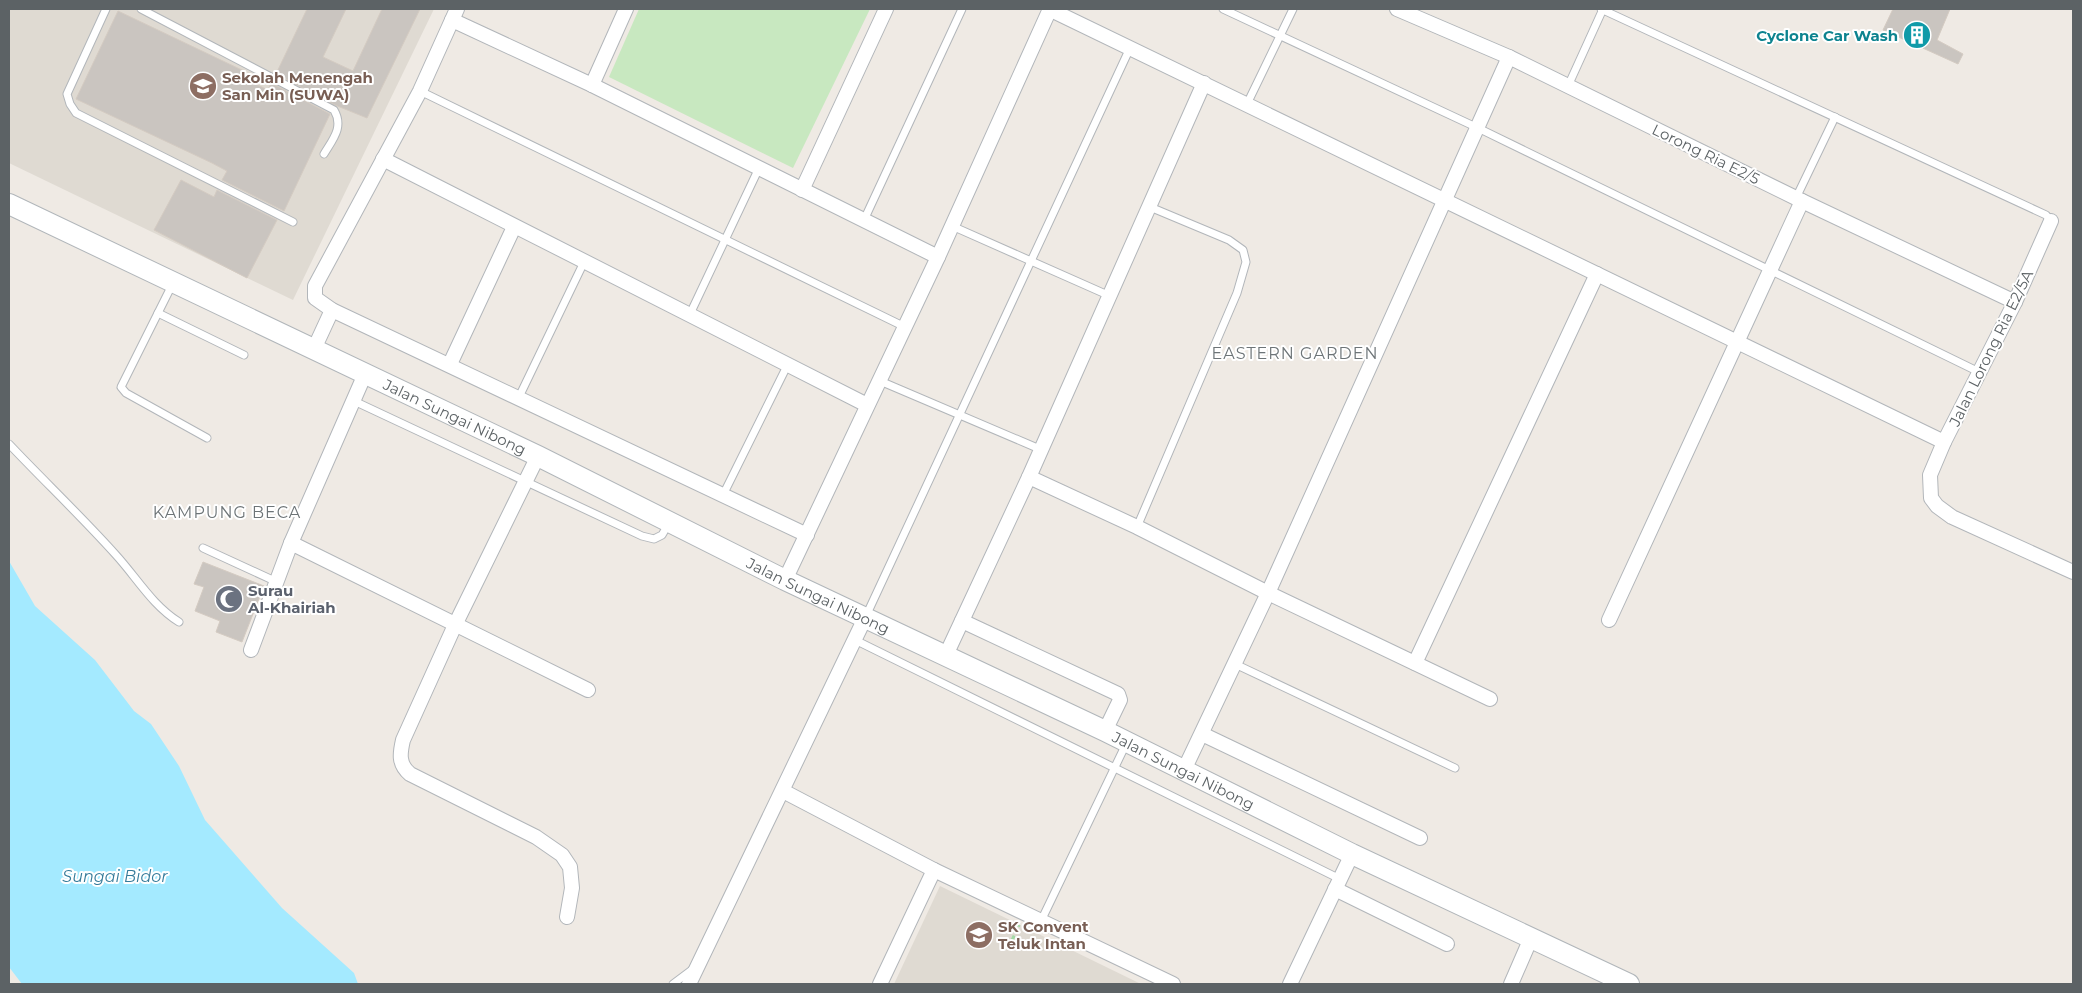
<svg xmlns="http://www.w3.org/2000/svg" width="2082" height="993" viewBox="0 0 2082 993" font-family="Montserrat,sans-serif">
	<rect width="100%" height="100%" fill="#efeae4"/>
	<g fill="#dfdad2">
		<polygon points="9,9 434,9 293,300 9,163"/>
		<polygon points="940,886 1141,984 894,984"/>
	</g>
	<polygon fill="#c8e8c0" points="639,9 870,9 793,168 609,77"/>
	<polygon fill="#a4eaff" points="9,561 35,606 95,660 134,711 151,724 179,766 205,820 282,908 354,973 358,984 22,984 9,967"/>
	<g fill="#cac5c0" stroke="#d4cbc2">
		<polygon points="307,9 346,9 323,57 353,71 382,9 420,9 367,118 335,105 276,74"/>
		<polygon points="1893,9 1950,9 1937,40 1963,54 1958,64 1883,30"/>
		<polygon points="118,11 246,72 243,78 268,90 271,83 330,114 284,211 222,180 227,171 212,163 76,99"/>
		<polygon points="181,180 214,197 217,190 277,220 247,278 154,230"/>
		<polygon points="203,562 264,586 242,642 216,632 220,621 195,611 204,587 194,584"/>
	</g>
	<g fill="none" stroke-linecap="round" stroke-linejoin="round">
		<defs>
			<g id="lane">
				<polyline points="106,9 67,94 70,104 76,113 293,222"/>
				<path d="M141,9l193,101c10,17 -1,29 -10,44"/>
				<polyline points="1223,9 1478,128 1979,372"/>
				<polyline points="1601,9 2046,215 2051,221"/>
				<polyline points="1568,86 1603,9"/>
				<polyline points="420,91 905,327"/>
				<polyline points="1247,104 1293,9"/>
				<polyline points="1796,198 1835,117"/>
				<polyline points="864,220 962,9"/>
				<polyline points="952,226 1110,296"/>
				<polyline points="173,283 121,387 126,393 207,438"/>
				<polyline points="158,313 244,355"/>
				<polyline points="690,314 759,168"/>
				<polyline points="880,381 1042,450"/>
				<polyline points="519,397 584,262"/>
				<polyline points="354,401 642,536 654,539 662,535 669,523"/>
				<path d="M9,444c35,37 73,73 107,111 21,23 36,50 63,67"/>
				<polyline points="723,495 788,364"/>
				<polyline points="1137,527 1237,293 1246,262 1243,250 1229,240 1150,207"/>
				<polyline points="203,548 277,582"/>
				<polyline points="866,616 1130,48"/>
				<polyline points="855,640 1340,879"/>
				<polyline points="1235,664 1455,768"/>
				<polyline points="1041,921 1126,744"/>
				<polyline points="673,984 693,969"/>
			</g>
			<g id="street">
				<polyline points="457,9 420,91 315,286 315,298 332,310 807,535"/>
				<polyline points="1049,9 1944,442"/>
				<polyline points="1397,9 1509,57 1802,201 2015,302"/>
				<polyline points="452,20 592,85 938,257"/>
				<polyline points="592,85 626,9"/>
				<polyline points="383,159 867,405"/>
				<polyline points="802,190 886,9"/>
				<polyline points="2051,221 2015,302 1944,442 1930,475 1931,498 1937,506 1952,517 2073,572"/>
				<polyline points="314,349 332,310"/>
				<polyline points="450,364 514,227"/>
				<path d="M538,456l-83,169 -52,115c-3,13 -5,24 7,34l126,63 26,18 8,12 2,21 -5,29"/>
				<polyline points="1029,477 1137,527 1268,593 1490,699"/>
				<polyline points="291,543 588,690"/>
				<polyline points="785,580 938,257 1050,9"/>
				<polyline points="1609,620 1802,201"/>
				<polyline points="962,621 1118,694 1120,700 1105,731"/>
				<polyline points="251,650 291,543 365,374"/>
				<polyline points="946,655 1029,477 1204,83"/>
				<polyline points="1415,663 1597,274"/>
				<polyline points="1202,734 1420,838"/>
				<polyline points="1184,770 1268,593 1509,57"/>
				<polyline points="783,791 934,870 1173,984"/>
				<polyline points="1335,889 1447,944"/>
				<polyline points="689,984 865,618"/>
				<polyline points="880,984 934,870"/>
				<polyline points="1290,984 1352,854"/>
				<polyline points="1511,984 1531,938"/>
			</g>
			<g id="secondary">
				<path id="s1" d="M9,204l529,252 247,124 320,151 247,123 277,130"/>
			</g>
		</defs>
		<use href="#lane" stroke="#b2b6ba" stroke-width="9"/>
		<use href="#street" stroke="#b2b6ba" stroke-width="16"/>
		<use href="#secondary" stroke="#b1b6ba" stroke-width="22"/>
		<polyline stroke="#a2daa5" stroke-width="3" stroke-dasharray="5 2.5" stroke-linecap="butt" points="1009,947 1019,925"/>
		<use href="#lane" stroke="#fff" stroke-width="7"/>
		<use href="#street" stroke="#fff" stroke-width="14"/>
		<use href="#secondary" stroke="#fff" stroke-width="20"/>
	</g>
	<defs>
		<symbol id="building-disc" viewBox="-11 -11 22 22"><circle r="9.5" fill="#0f9aa8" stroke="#fff"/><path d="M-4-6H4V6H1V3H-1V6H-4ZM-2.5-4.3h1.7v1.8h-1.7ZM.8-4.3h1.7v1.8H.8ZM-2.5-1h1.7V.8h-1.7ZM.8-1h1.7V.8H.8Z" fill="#fff"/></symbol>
		<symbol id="school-disc" viewBox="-11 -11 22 22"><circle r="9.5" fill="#8d6e63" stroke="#fff"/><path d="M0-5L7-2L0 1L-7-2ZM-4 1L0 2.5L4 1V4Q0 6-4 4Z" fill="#fff"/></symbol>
		<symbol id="mosque-disc" viewBox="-11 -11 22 22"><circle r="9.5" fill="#6b7280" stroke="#fff"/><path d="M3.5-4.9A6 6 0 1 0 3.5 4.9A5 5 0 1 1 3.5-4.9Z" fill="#fff"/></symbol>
	</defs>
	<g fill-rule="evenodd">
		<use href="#building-disc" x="1901" y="19" width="32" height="32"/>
		<use href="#school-disc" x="187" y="70" width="32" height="32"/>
		<use href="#mosque-disc" x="213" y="583" width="32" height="32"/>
		<use href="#school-disc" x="963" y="919" width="32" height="32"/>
	</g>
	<g text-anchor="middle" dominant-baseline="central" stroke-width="4" stroke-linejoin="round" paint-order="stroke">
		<g font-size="15" font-weight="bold" fill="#0d838f" stroke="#fff" text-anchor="end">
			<text x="1898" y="35">Cyclone Car Wash</text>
		</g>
		<g font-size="15" font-weight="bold" fill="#785e54" stroke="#fff" text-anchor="start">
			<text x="222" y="77">Sekolah Menengah<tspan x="222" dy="17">San Min (SUWA)</tspan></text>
			<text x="998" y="926">SK Convent<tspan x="998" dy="17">Teluk Intan</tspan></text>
		</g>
		<g font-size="15" fill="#5c6265" stroke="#fff">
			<text transform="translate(1706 154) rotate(26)">Lorong Ria E2/5</text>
			<text transform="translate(1991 348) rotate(-64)">Jalan Lorong Ria E2/5A</text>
			<text stroke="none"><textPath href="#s1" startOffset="494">Jalan Sungai Nibong</textPath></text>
			<text stroke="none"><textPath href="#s1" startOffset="899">Jalan Sungai Nibong</textPath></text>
			<text stroke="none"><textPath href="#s1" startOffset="1304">Jalan Sungai Nibong</textPath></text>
		</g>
		<g font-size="15" font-weight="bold" fill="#5b616d" stroke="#fff" text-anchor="start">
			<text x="248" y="590">Surau<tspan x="248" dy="17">Al-Khairiah</tspan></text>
		</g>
		<g font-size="16" letter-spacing="1" fill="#6d7477" stroke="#fff">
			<text x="1295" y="353">EASTERN GARDEN</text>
			<text x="227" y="512">KAMPUNG BECA</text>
		</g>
		<g font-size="16" font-style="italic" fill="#357b9a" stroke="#fff">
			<text x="115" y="876">Sungai Bidor</text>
		</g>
	</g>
	<rect width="2082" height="993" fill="none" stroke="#5c6265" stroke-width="20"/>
</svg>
